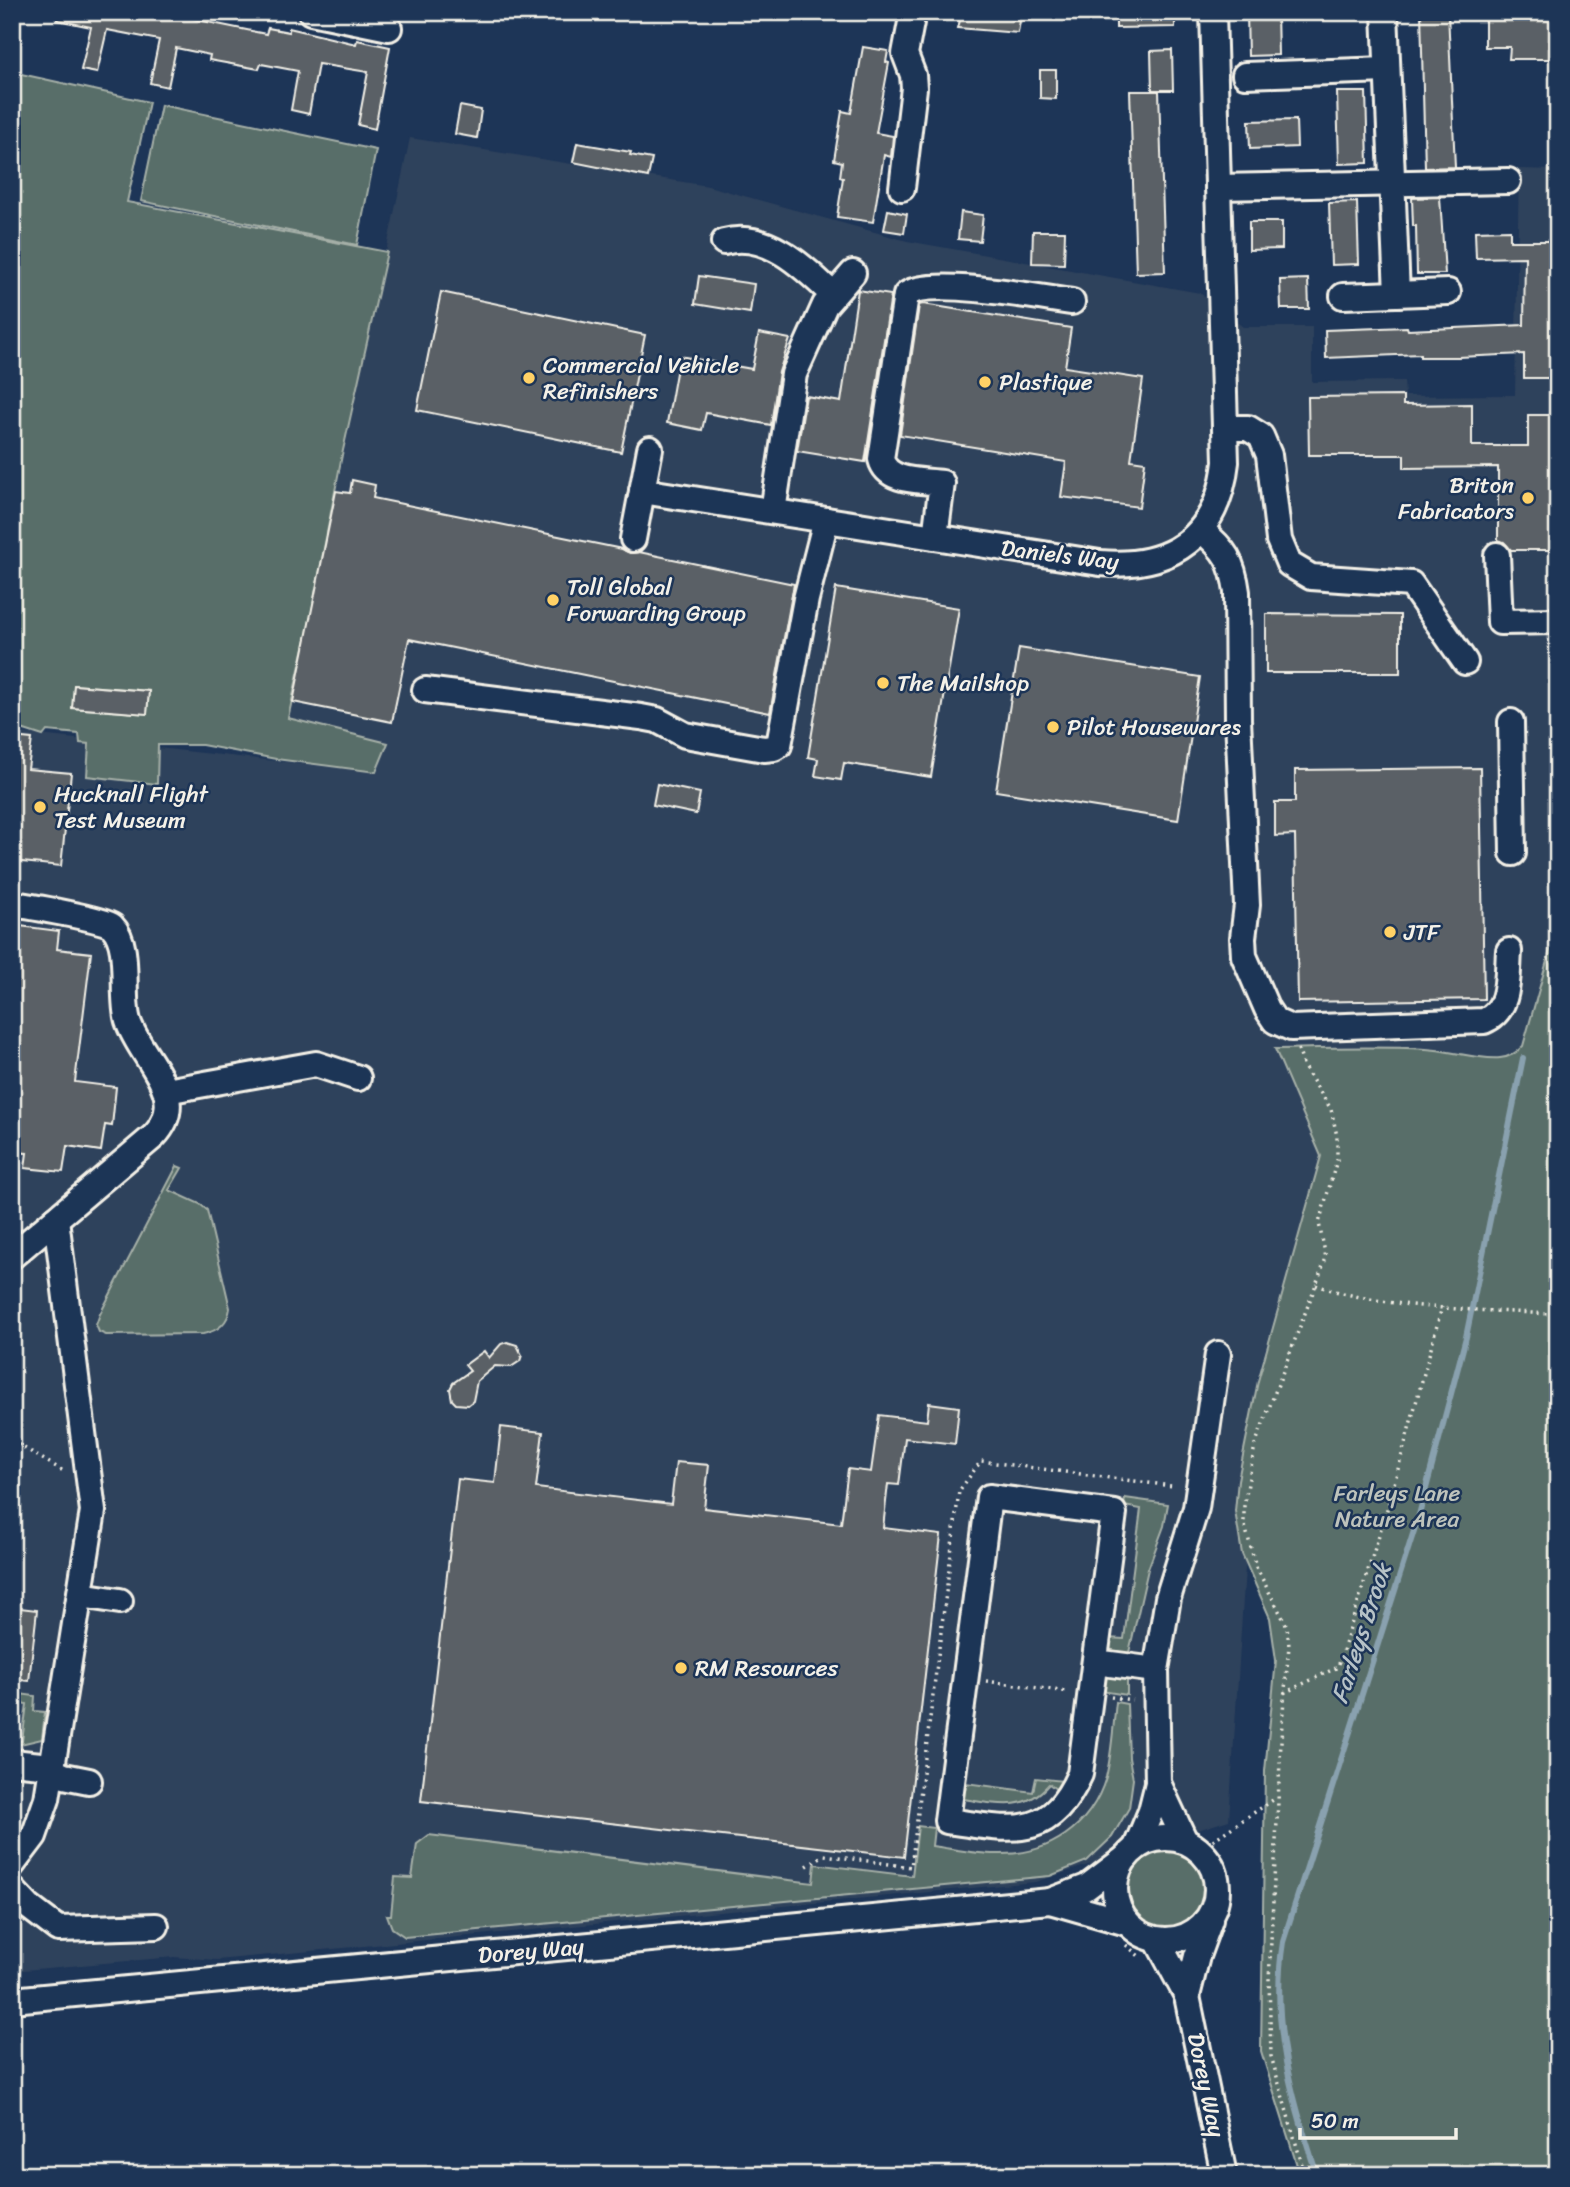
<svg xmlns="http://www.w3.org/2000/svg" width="1570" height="2187" viewBox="0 0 1570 2187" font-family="Sriracha,sans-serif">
	<rect width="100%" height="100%" fill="#1d3557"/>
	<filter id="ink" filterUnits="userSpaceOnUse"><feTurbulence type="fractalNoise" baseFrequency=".0143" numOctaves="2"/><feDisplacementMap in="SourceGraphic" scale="14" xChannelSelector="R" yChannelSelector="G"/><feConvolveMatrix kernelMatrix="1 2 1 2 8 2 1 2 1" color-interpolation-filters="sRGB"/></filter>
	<g filter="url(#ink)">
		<polygon fill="#2f425c" points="410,138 708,186 907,241 1200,293 1243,327 1312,327 1312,382 1404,381 1405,396 1515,395 1519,169 1558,170 1558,922 1523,1046 1515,1054 1502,1058 1488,1058 1428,1049 1375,1047 1276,1049 1321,1156 1257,1378 1229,1820 1035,1882 217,1960 174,1957 12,1971 12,732 376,772 387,743 288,719"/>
		<g fill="#596e69" stroke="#a6b0a8" stroke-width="2" fill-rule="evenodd">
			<path d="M12,72l137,30 -22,100 260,50 -45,203 -31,161 -23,102 100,25 -12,29 -100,-13 -74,-14h-44l-1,39 -70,-8 2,-32 -9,-1 -1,-9 -32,-3 -4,5 -31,-10zM74,685l75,6 -2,23 -74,-6z"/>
			<polygon points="161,105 376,150 357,245 141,201"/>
			<path d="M1558,922v1253h-258l-39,-124 4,-280 11,-111 -6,-42 -28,-64 -7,-43 3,-31 20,-99 63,-225 -46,-107c50,-1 101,-3 151,0 22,1 53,11 74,9 10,-1 16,-5 23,-12z"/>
			<path d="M177,1166l5,2 -13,22 31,14 7,6 23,98c-2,16 -12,23 -27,26l-97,1 -7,-3 -3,-7 4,-11z"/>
			<polygon points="1125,1498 1168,1504 1164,1526 1148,1569 1128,1657 1105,1654 1107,1638 1124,1639 1141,1509 1124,1506"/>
			<polygon points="1102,1676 1127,1679 1127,1695 1101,1691"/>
			<polygon points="12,1693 35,1696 34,1711 45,1712 42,1739 12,1746 12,1740 22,1741 27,1704 12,1702"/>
			<path d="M1116,1702l11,2 2,54 4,21 -4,29 -17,29 -25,24 -37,15 -645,61 -13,-9 -5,-13h4l4,-38 17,1 5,-34 12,-9 384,48 2,-19 97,12 6,-50 16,2 -2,18c21,3 43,8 64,8 52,2 95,-27 110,-77 6,-23 7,-50 10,-75z"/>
			<path d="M962,1768l4,1 -1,14 68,9 3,-14 28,3 -4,11 -11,-8c-25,29 -52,20 -86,15l-2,14h-5z"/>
			<circle cx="1165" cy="1890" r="39"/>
		</g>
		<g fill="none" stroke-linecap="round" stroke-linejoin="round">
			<path stroke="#89a1af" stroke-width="6" d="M1317,2175c-25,-76 -47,-152 -34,-233l136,-427 47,-178 57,-279"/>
		</g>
		<g fill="#5a6166" stroke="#f4f1e8" stroke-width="2">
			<polygon points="58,12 179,12 178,16 266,34 268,28 289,32 289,28 356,44 357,40 390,47 375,129 358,125 368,72 318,64 309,114 291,110 298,71 261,64 259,69 209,60 210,55 176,48 168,87 150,83 159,40 107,30 97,73 81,70 91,27 57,20"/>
			<polygon points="962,12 993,16 993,12 1012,12 1011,19 1020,21 1018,33 958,28"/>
			<polygon points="1116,12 1175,12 1175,27 1116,28"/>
			<polygon points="1247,12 1277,12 1278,55 1248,56"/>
			<polygon points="1421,12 1448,12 1455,167 1425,168"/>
			<polygon points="1485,12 1558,12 1558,59 1509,59 1510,47 1485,47"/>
			<polygon points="863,47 888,51 886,62 889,63 876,133 893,136 891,157 884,155 873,222 837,217 843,178 840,177 842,162 834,160 842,111 851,113"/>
			<polygon points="1172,50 1173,90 1152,90 1151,51"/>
			<polygon points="1040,70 1056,70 1056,99 1040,98"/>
			<polygon points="1130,91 1159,91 1165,272 1136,273"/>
			<polygon points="1337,92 1366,92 1368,163 1339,164"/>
			<polygon points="460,106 481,110 477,138 455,134"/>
			<polygon points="1296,120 1297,147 1250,149 1249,121"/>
			<polygon points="577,143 631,152 630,155 652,159 648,177 573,162"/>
			<polygon points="1440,197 1445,274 1417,274 1416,226 1413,226 1412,198"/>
			<polygon points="1357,202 1359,264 1331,265 1329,203"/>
			<polygon points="888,210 907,214 904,233 884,230"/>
			<polygon points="961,212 983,215 980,241 958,239"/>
			<polygon points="1249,222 1282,222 1282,249 1249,250"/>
			<polygon points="1510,230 1510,241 1558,241 1558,378 1524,378 1524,354 1458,357 1420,357 1420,354 1326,358 1325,330 1407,327 1408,330 1524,325 1525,257 1476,258 1475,231"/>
			<polygon points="1033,231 1065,231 1064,264 1032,263"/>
			<polygon points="699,276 754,284 750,313 695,304"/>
			<polygon points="1308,279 1309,309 1281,309 1280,280"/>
			<polygon points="858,290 891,295 865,462 797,451 806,396 841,402"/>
			<polygon points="441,292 645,335 621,452 417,410"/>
			<polygon points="923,304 1071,328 1065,367 1143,379 1131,460 1145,462 1139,507 1061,497 1066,462 900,435 919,305"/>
			<polygon points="759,333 790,339 779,372 771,425 706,413 702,430 667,423 679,356 752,369"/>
			<polygon points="1403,396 1403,405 1472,404 1472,446 1528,446 1528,415 1558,415 1558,550 1511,550 1504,542 1498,540 1498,467 1404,468 1404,455 1309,455 1308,397"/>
			<polygon points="352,480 375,485 373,498 622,549 630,553 639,552 794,584 770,713 409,639 392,722 293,702 336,491 350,493"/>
			<polygon points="836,588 959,608 931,777 844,763 841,780 815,776 818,759 808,757"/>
			<polygon points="1266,614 1400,615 1400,673 1266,673"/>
			<polygon points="1019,648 1200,677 1178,820 996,791"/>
			<polygon points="74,685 149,691 147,714 72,708"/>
			<polygon points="12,737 32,739 28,769 71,773 61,866 12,861"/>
			<polygon points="1480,768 1484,999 1298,1002 1295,835 1275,836 1275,802 1295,802 1295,770"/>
			<polygon points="657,784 700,793 696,814 653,805"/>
			<polygon points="12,925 59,931 57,949 91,953 75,1082 116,1087 112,1126 105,1125 101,1151 67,1146 63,1172 25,1168 27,1153 14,1152 16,1136 12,1136"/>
			<polygon points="507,1342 517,1345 522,1355 520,1361 511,1367 495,1366 477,1381 473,1401 468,1405 456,1404 452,1400 450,1389 453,1383 470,1371 465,1365 484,1351 489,1358 501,1344"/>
			<polygon points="929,1403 959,1407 955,1444 905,1438 899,1485 888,1484 883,1528 941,1535 904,1857 421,1801 458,1479 495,1483 501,1427 543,1432 536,1488 671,1504 676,1462 709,1465 704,1508 841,1524 848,1469 871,1472 879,1415 927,1421"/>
			<polygon points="12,1607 37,1610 29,1681 12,1679"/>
		</g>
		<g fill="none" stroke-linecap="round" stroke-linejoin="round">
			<defs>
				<g id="minor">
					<polyline points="311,12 389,28"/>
					<polyline points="1385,12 1397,294"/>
					<polyline points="1245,75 1387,70"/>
					<polyline points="1218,187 1508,181"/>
					<polyline points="902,188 914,88 913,75 905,54 913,12"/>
					<path d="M724,242c42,-12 80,25 109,53"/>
					<polyline points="1343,296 1448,292"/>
					<polyline points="1225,428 1248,428 1261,436 1269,455 1279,540 1289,564 1311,577 1411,584 1465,662"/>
					<path d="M642,491l458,72c73,6 118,-28 126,-101l-13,-450"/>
					<polyline points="773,511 794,374 825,305 853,273"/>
					<path d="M1201,530c24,19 32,32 36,62l1,127 9,186 -4,33 1,18 23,53 8,12 16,7 193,-7c27,-11 23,-44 25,-70"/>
					<path d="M935,537l7,-54c-21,-3 -55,0 -61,-24l25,-164c22,-19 134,3 166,7"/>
					<polyline points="633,539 650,449"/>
					<polyline points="1497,555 1500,622 1558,621"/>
					<polyline points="425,690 641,717 657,720 685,735 764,749 774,748 779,745 806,599 826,520"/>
					<polyline points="1511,722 1513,853"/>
					<path d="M12,904c16,2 91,15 100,22 20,20 8,69 16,95 13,39 64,75 26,115l-142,120"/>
					<polyline points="166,1091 316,1064 358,1078"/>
					<path d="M989,1497l125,16 -34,261c-31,69 -70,55 -133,47z"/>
					<polyline points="80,1595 120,1601"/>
					<polyline points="1095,1662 1156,1670"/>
					<polyline points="12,1762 41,1765 64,1776 89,1781"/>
					<polyline points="1158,1783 1185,1841"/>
					<circle cx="1166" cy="1889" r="51"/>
					<polyline points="1136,1847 1151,1811 1158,1783 1156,1670 1168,1598 1196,1508 1218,1354"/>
					<polyline points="12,1865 34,1836 47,1799 93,1511 56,1219"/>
					<polyline points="12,1889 29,1907 58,1929 156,1926"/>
					<polyline points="1050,1901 1127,1923"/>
					<polyline points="1157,1940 1187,1996 1224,2175"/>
					<polyline points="1187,1996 1197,1956 1210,1920"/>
					<polyline points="12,2000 1050,1901 1087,1887 1124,1859"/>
				</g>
			</defs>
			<use href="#minor" stroke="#f4f1e8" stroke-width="30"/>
			<g stroke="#f4f1e8" stroke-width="3.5" stroke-dasharray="2 5" stroke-linecap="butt">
				<polyline points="1298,1049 1304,1067 1331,1109 1337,1136 1337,1160 1319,1223 1326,1258 1255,1445 1244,1506 1244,1522 1256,1567 1287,1626 1289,1646 1282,1722 1269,1980 1271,2056 1305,2175"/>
				<path d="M1316,1285c72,25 158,24 233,29l9,-2"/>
				<polyline points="12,1441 65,1472"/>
				<polyline points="986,1681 1069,1692"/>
				<polyline points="1284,1693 1338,1667 1388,1506 1442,1307"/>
				<polyline points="1111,1697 1132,1700"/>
				<polyline points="1207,1844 1276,1798"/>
				<polyline points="807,1866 824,1855 911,1867 959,1491 981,1461 1172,1486"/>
				<polyline points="1126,1945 1139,1956"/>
			</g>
			<use href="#minor" stroke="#1d3557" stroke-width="24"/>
		</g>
	</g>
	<g fill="#ffd166" stroke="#1d3557" stroke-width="2.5">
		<circle cx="529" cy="378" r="7"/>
		<circle cx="985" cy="382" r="7"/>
		<circle cx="1528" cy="498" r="7"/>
		<circle cx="553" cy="600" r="7"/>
		<circle cx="883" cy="683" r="7"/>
		<circle cx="1053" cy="727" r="7"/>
		<circle cx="40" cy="807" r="7"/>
		<circle cx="1390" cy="932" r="7"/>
		<circle cx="681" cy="1668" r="7"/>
	</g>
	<g text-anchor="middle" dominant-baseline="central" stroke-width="5" stroke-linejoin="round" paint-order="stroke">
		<g font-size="23" fill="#f4f1e8" stroke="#1d3557" text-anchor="start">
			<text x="543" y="365">Commercial Vehicle<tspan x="543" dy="26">Refinishers</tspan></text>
			<text x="999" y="382">Plastique</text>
			<text x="1514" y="485" text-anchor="end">Briton<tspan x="1514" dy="26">Fabricators</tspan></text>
			<text x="567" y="587">Toll Global<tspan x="567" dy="26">Forwarding Group</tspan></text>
			<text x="897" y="683">The Mailshop</text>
			<text x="1067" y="727">Pilot Housewares</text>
			<text x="54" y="794">Hucknall Flight<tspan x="54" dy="26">Test Museum</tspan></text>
			<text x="1404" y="932">JTF</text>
			<text x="695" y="1668">RM Resources</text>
		</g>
		<g font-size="23" fill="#f4f1e8" stroke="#1d3557">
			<text transform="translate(1060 555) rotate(7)">Daniels Way</text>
			<text transform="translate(531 1951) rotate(-5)">Dorey Way</text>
			<text transform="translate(1206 2085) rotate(78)">Dorey Way</text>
		</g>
		<g font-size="23" fill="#bec3bc" stroke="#1d3557">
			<text x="1397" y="1493">Farleys Lane<tspan x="1397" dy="26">Nature Area</tspan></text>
		</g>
		<g font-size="24" font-style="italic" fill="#b6c2c7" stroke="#1d3557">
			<text transform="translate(1361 1633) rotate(-72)">Farleys Brook</text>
		</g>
	</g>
	<rect width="1570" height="2187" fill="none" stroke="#1d3557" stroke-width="42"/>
	<rect x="21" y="21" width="1528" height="2145" fill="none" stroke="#f4f1e8" stroke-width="2.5" filter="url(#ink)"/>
	<path d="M1300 2128v10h156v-10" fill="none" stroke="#f4f1e8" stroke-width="3.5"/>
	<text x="1311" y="2128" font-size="21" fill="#f4f1e8" stroke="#1d3557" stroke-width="5" paint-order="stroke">50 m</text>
</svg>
